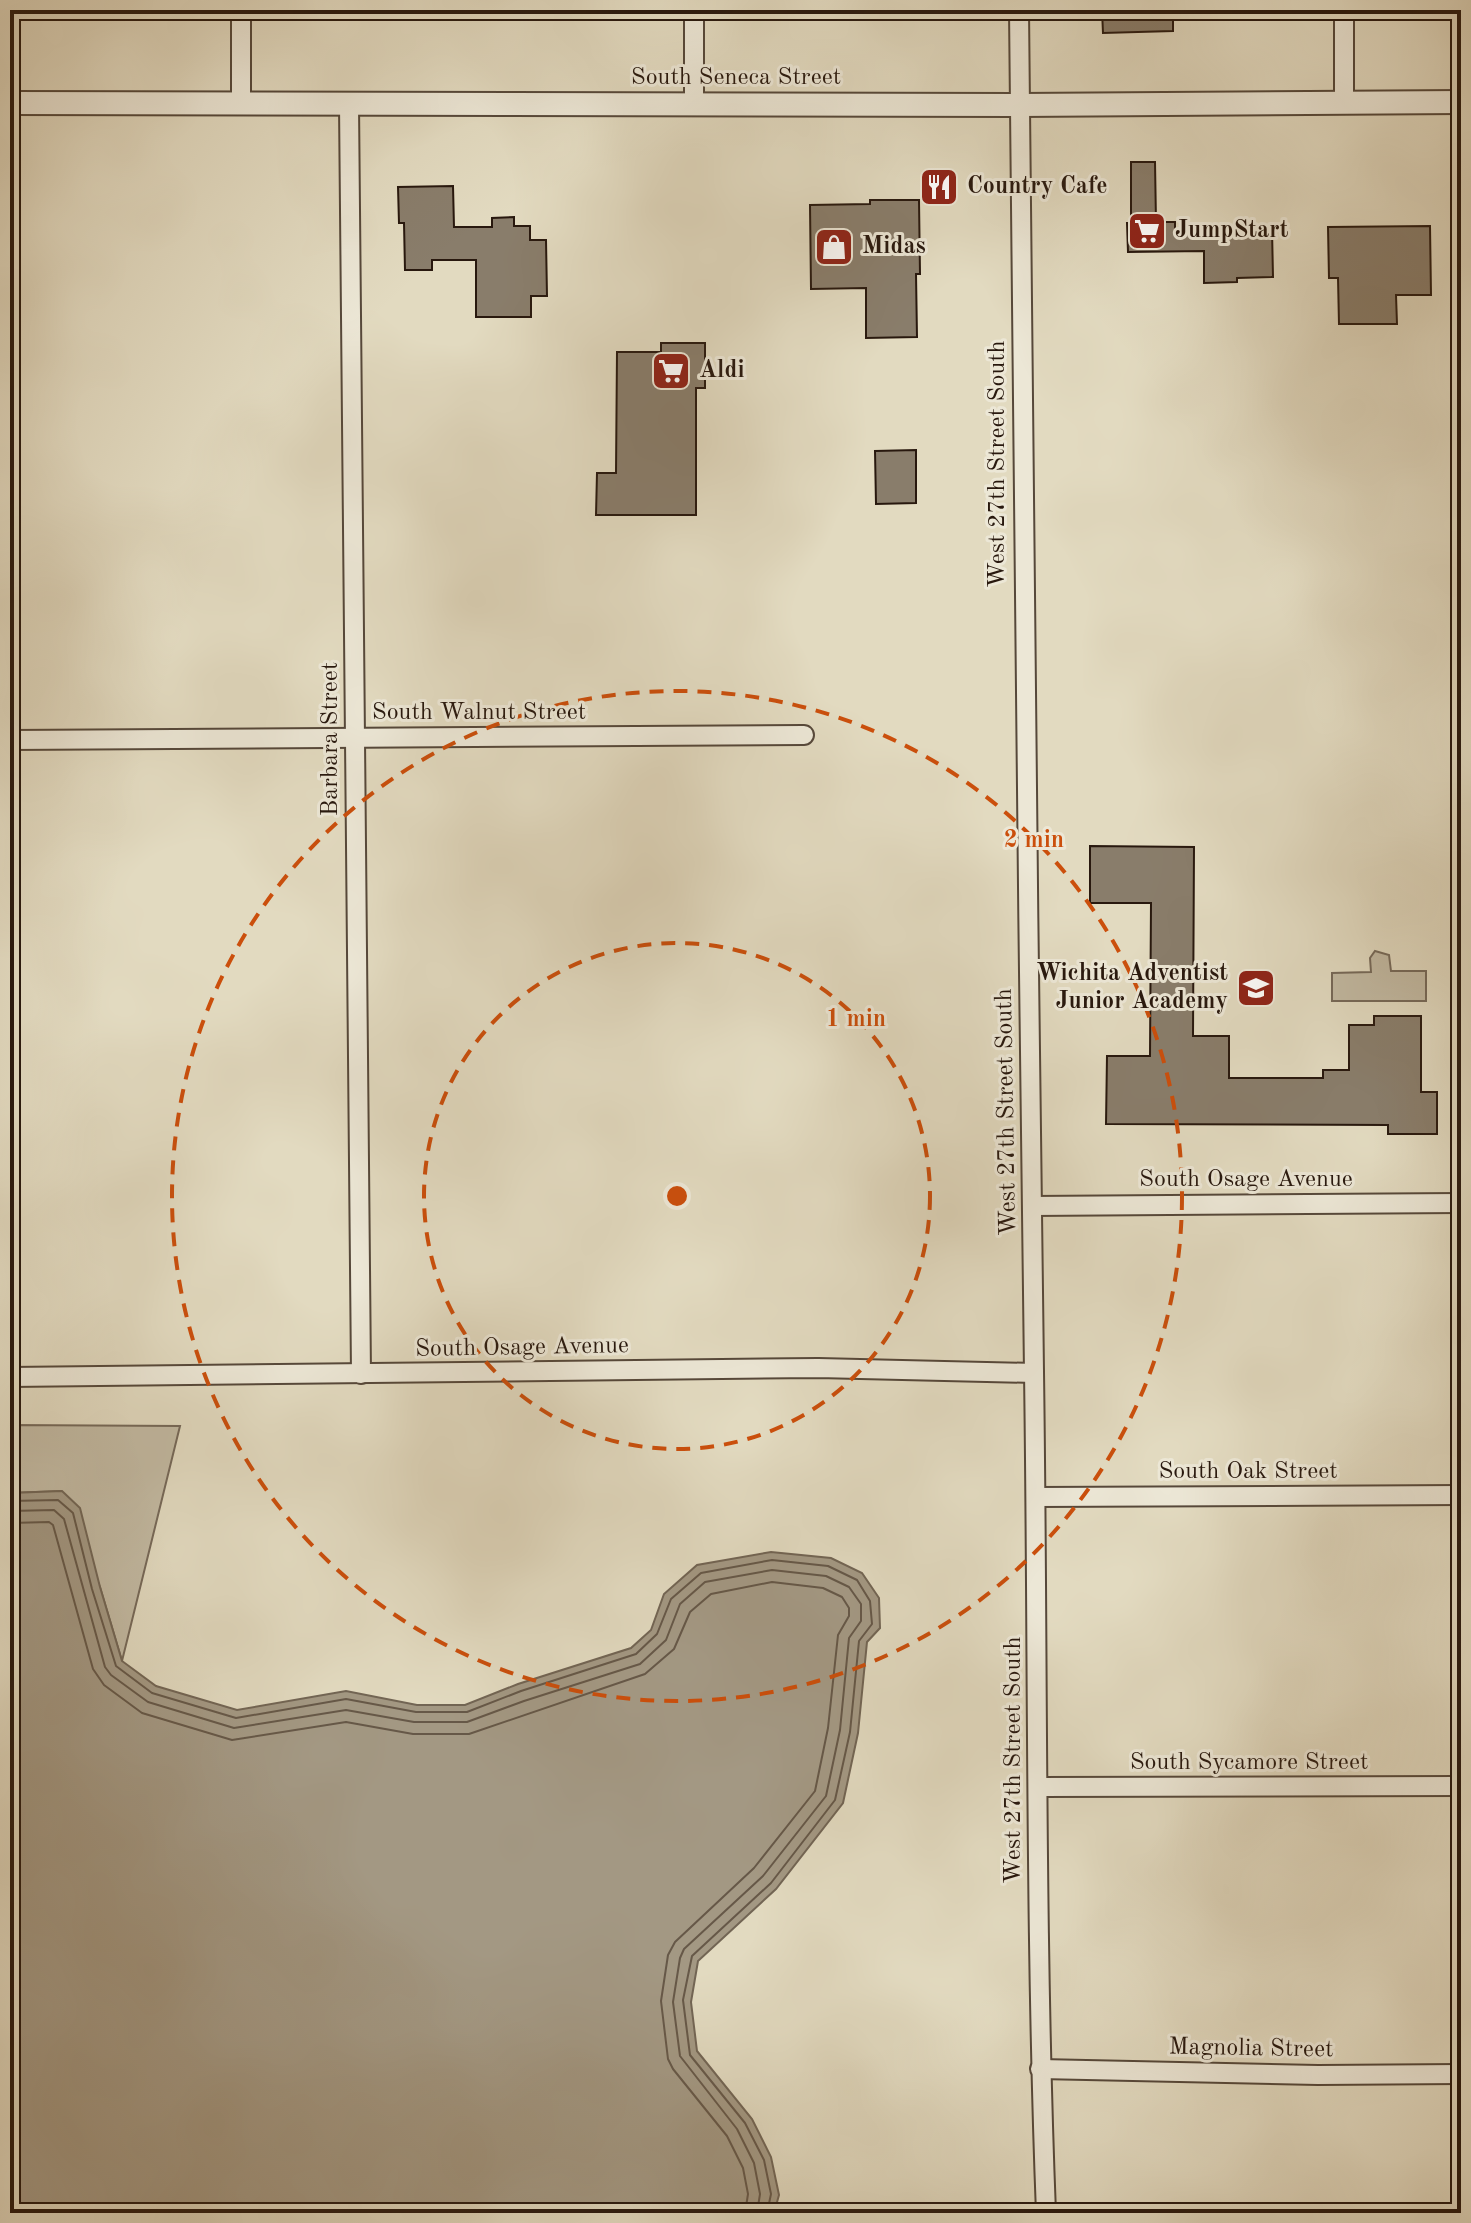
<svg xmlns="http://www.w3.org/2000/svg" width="1471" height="2223" viewBox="0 0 1471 2223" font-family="'Old Standard TT',serif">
	<rect width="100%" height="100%" fill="#e2dac0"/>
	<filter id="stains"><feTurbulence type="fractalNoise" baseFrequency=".0025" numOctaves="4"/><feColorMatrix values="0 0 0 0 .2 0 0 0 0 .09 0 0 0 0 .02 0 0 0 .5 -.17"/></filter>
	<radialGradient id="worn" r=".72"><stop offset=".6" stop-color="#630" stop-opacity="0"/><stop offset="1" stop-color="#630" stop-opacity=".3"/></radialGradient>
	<g fill="#c2b9a2" stroke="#756858" stroke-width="2">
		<polygon points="1375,951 1389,955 1391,971 1426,971 1426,1001 1332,1001 1332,973 1371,972 1370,958"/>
		<polygon points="10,1425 180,1426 122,1661 100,1587 61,1491 10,1493"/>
	</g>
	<polygon fill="#a39883" stroke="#726554" stroke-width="2" points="62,1491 80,1508 100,1587 122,1661 156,1686 237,1710 346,1691 417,1705 465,1705 518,1684 631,1648 651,1630 664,1594 697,1565 771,1552 831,1558 862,1573 879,1598 880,1628 867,1642 858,1733 843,1803 776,1889 698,1961 691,2002 697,2051 752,2119 771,2157 779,2195 774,2213 10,2213 10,1493"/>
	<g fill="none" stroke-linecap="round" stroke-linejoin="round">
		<g stroke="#665848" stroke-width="2">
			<polyline points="10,1501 58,1500 73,1513 92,1589 116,1666 152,1693 236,1718 346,1699 416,1712 467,1712 521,1691 636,1654 657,1634 671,1599 701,1573 772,1560 828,1566 857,1580 870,1601 872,1624 859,1641 850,1732 835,1800 771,1883 692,1956 683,2000 690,2055 745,2123 764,2160 771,2194 767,2213"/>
			<polyline points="10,1511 54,1510 64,1519 105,1667 111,1675 148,1702 234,1728 346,1710 414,1722 467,1722 524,1701 640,1664 666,1640 680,1604 705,1582 772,1570 826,1576 849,1587 861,1604 861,1621 849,1638 840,1730 826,1796 763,1876 684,1949 680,1958 673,2002 680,2056 737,2129 754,2163 760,2194 757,2213"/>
			<polyline points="10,1523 49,1522 53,1525 93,1669 104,1685 142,1713 232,1740 346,1722 413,1734 469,1734 645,1674 674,1649 690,1612 711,1594 772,1582 823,1588 842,1597 849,1608 849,1616 838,1635 828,1728 815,1791 754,1868 675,1942 668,1955 661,2001 668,2059 673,2069 727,2136 743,2168 748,2194 745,2213"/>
		</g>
	</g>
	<g fill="#897d6b" stroke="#28180e" stroke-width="2">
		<polygon points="1102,10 1173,10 1173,31 1103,33"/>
		<polygon points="1131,162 1155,162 1156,222 1175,222 1175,230 1272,229 1273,277 1237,278 1237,282 1204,283 1204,251 1128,252 1127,223 1131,223"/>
		<polygon points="453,186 454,227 492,227 492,218 514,217 514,226 530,226 530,240 546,240 547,296 531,296 531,317 476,317 476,260 432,260 432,270 405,270 404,223 399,223 398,187"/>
		<polygon points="870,200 919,200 920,274 916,274 917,337 866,338 866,288 811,289 810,205 870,204"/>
		<polygon points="1430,226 1431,295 1396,295 1397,324 1339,324 1338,278 1329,278 1328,227"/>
		<polygon points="661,343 705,343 705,388 696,388 696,515 596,515 597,473 616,473 617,352 661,352"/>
		<polygon points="916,450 916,503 876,504 875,451"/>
		<polygon points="1090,846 1194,847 1193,1036 1229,1036 1229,1078 1323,1078 1323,1070 1349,1070 1349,1025 1374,1025 1374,1016 1421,1016 1421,1092 1437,1092 1437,1134 1388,1134 1388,1125 1106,1124 1107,1056 1150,1056 1151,903 1090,903"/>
	</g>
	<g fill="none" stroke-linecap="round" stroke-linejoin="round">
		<defs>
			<g id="minor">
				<polyline points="241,10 241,104"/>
				<polyline points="694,10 694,104"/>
				<path d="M1019,10c2,454 10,908 15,1362 4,280 1,561 12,841"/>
				<polyline points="1344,10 1344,104"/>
				<polyline points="349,104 361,1374"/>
				<polyline points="10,740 804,735"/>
				<polyline points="1032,1206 1461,1203"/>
				<polyline points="10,1377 818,1368 1034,1373"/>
				<polyline points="1036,1497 1461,1495"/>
				<polyline points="1038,1787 1461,1786"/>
				<polyline points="1040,2069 1318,2075 1461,2074"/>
			</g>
			<polyline id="tertiary" points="10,103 1020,105 1461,102"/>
		</defs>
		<use href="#minor" stroke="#56483a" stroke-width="22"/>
		<use href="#tertiary" stroke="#56483a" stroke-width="26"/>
		<use href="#minor" stroke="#ece7d6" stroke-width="18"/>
		<use href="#tertiary" stroke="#ece7d6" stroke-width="22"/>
	</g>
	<g fill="none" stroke="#cb4f0c" stroke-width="4" stroke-dasharray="14 10">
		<circle cx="677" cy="1196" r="253"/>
		<circle cx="677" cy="1196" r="505"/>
	</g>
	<defs>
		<symbol id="restaurant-square" viewBox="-11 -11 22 22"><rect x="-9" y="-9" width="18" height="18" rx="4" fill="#8f2418" stroke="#ece7d6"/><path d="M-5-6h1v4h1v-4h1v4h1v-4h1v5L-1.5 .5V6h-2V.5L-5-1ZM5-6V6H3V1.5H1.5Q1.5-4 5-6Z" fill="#fff"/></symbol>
		<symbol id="supermarket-square" viewBox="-11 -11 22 22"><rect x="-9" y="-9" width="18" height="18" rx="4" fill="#8f2418" stroke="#ece7d6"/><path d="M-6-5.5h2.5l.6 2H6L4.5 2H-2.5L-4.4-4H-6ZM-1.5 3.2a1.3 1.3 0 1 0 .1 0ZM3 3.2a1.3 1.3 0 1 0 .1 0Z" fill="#fff"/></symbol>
		<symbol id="shop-square" viewBox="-11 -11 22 22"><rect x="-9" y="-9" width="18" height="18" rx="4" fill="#8f2418" stroke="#ece7d6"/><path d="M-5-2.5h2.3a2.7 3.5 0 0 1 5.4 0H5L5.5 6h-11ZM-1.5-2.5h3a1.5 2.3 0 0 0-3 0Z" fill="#fff"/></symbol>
		<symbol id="school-square" viewBox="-11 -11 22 22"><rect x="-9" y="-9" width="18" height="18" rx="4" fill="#8f2418" stroke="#ece7d6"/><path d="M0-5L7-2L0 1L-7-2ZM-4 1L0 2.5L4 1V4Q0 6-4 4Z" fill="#fff"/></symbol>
	</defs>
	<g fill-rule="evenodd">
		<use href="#restaurant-square" x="917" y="165" width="44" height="44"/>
		<use href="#supermarket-square" x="1125" y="209" width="44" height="44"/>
		<use href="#shop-square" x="812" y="225" width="44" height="44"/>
		<use href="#supermarket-square" x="649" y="349" width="44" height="44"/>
		<use href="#school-square" x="1234" y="966" width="44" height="44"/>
	</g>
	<g text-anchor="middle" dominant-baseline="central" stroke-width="6" stroke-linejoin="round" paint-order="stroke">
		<g font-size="24" fill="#28180e" stroke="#ece7d6">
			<text x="736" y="78">South Seneca Street</text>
			<text transform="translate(998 464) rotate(-90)">West 27th Street South</text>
			<text x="479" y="713">South Walnut Street</text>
			<text transform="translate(331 739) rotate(-90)">Barbara Street</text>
			<text transform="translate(1007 1112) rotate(-91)">West 27th Street South</text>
			<text x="1246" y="1180">South Osage Avenue</text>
			<text transform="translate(522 1348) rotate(-1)">South Osage Avenue</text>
			<text x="1248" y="1472">South Oak Street</text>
			<text transform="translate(1014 1760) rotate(-90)">West 27th Street South</text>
			<text x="1249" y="1763">South Sycamore Street</text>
			<text transform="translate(1251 2049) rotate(1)">Magnolia Street</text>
		</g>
		<g font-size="24" font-weight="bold" fill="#28180e" stroke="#ece7d6" text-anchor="start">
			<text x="967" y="187">Country Cafe</text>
			<text x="1175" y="231">JumpStart</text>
			<text x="862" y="247">Midas</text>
			<text x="699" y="371">Aldi</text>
			<text x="1228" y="974" text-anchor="end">Wichita Adventist<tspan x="1228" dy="28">Junior Academy</tspan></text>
		</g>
	</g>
	<circle cx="677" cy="1196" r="12" fill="#cb4f0c" stroke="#ece7d6" stroke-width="4"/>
	<g font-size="24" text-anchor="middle" font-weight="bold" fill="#cb4f0c" stroke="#ece7d6" stroke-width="6" stroke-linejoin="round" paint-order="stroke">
		<text x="1034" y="847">2 min</text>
		<text x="856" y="1026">1 min</text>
	</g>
	<rect width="1471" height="2223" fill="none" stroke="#e2dac0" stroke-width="40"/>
	<rect x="12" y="12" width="1447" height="2199" fill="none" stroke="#28180e" stroke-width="4"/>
	<rect x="20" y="20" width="1431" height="2183" fill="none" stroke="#28180e" stroke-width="2"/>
	<rect width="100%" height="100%" filter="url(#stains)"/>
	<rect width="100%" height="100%" fill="url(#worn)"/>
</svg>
